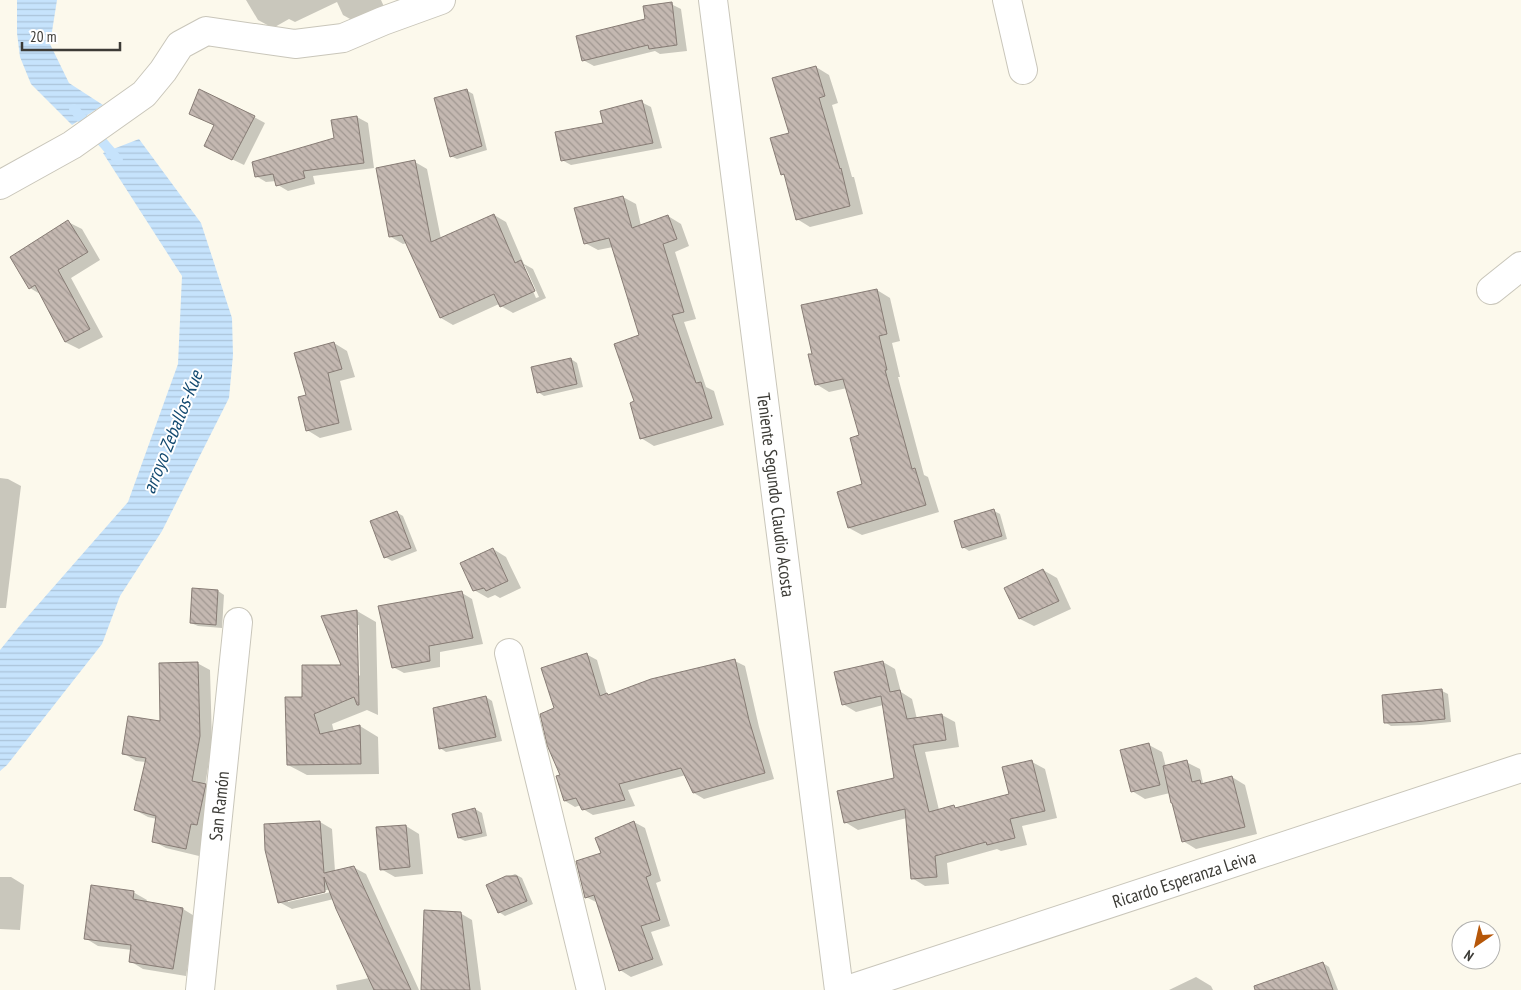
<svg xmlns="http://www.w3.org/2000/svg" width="1521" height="990" viewBox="0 0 1521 990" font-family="'PT Sans Narrow',sans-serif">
	<defs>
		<pattern id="water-rules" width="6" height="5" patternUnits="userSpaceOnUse" patternTransform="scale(1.25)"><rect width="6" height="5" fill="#c6e3fc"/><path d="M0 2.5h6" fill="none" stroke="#abc4d9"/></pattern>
		<pattern id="building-back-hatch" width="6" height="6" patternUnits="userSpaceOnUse" patternTransform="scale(1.25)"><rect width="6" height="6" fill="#c4b8b1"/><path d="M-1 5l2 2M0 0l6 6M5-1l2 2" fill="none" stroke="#a09791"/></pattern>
	</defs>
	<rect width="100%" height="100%" fill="#fcf9ec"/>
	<g fill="url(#water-rules)">
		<polygon points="17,0 57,0 50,44 69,83 103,105 72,125 31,84 20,57 17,33"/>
		<polygon points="139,139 201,223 232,318 233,355 229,398 162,531 120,596 102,644 7,765 0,771 0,650 22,623 128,502 178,364 182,276 103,153"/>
	</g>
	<g fill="#0003" fill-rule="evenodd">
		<polygon points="246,0 381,0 386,11 359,24 343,15 337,2 295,22 289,19 273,28 258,20"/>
		<polygon points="671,4 681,9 687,51 660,54 655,51 594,66 583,60"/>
		<polygon points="816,67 829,75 838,103 832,105 852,177 854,177 863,214 810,227 797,219 786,177 782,174 790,134"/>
		<polygon points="466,90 473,94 487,150 457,159 451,156"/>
		<polygon points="641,102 651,107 662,148 571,165 562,160 605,124"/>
		<polygon points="190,113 254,117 265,123 244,165 217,152 215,126"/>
		<polygon points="357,117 368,123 374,168 313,176 315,184 288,191 278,185 276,181 266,182 256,176 336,139"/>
		<path d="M415,162l12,7 14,70 53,-24 12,7 18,42 9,5 13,29 -33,15 -12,-7 -2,-2 -46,21 -12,-7 -34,-75 -4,1 -12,-7zM522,266h3l14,31 -3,1z"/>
		<polygon points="623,197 636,204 641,226 668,216 681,224 689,246 675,252 696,319 684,322 706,387 714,391 724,425 654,446 641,438 636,402 640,336 613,247 598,250 585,243"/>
		<polygon points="68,222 82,229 100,260 71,278 103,337 79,349 65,342 40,294 30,288"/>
		<polygon points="877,290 890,298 900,341 892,343 900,377 898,377 924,475 928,477 939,512 862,535 849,528 863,485 861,436 847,388 829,392 816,384 813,355"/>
		<polygon points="334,343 347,351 355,377 340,381 352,430 320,438 307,430 308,396"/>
		<polygon points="571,359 577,363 583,387 544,396 538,392"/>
		<polygon points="0,478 8,479 21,486 6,608 0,608"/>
		<polygon points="994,511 1000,514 1007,539 969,551 963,547"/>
		<polygon points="396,512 403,516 417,551 392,561 385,557"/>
		<polygon points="493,549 506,557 521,588 500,598 495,595 488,598 474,590"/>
		<polygon points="1043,570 1057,578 1071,609 1034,626 1020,619 1006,588"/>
		<polygon points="218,591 224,595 222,628 198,626 191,623"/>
		<polygon points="462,593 472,599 483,644 440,652 440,667 404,673 393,667"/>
		<path d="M357,611l19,11 2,93 -11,-5 -35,14 2,8 26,-6 18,11 1,37 -72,1 -19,-10 16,-67 38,-32 -19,-49zM356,625h3l1,51 -3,-3z"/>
		<polygon points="586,654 597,660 607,695 610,696 735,661 745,666 759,727 774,779 704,799 694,793 686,775 628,790 635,806 593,815 583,809 581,805 575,807 565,801 561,776 556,709"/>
		<polygon points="883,662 895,669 901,692 912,699 917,719 942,715 955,722 959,747 925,752 939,810 954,807 957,809 1011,795 1032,762 1045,769 1057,818 1022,826 1027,845 1001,851 997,849 947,863 949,884 925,886 912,878 907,818 858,830 845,822 895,779 883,705 856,712 843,704"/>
		<polygon points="197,663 210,670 212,743 205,786 218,793 204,830 199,856 166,848 153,841 157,819 148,817 135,810 146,762 136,761 123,753 162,722"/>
		<polygon points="1442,691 1448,694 1451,722 1421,725 1391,726 1385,722"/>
		<polygon points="486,697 492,701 502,741 446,752 440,748"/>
		<polygon points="1149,745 1162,752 1166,767 1186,762 1200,769 1203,783 1205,784 1232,777 1245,785 1257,834 1196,849 1183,841 1170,793 1145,799 1132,791"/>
		<polygon points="475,809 482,813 487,836 465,841 459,838"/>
		<path d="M320,822l12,7 3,42 18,-4 13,7 53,116h-82l-1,-5 33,-7 -35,-79 -42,10 -13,-7zM331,889v3l-43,10v-2z"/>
		<polygon points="634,822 645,828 661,881 656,883 670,926 651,932 663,965 631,977 620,970 598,903 586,897 603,853"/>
		<polygon points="406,826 419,834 423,874 395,877 381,869 378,828"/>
		<polygon points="515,874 522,878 533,904 505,916 499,912 488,886"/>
		<polygon points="0,877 11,877 24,885 20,930 0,929"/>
		<polygon points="133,892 147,900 146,903 183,909 196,917 186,976 143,969 130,961 132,950 98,946 85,938"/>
		<polygon points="460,913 472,920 481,990 422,990"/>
		<polygon points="1323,963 1329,967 1338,990 1307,990"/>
		<polygon points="1196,977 1211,986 1213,990 1169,990"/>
	</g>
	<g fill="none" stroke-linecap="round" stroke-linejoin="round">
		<polyline stroke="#c6e3fc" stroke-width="10" points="74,109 118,160"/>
	</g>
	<g fill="url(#building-back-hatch)" stroke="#877c75">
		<polygon points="672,2 677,45 649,49 648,45 582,61 576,36 645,19 643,6"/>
		<polygon points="816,66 825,96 819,98 840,169 841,168 850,206 796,220 784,174 781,175 770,138 789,133 772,78"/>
		<polygon points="199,89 255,116 232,160 204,146 214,125 189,114"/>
		<polygon points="467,89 482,146 450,157 434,98"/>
		<polygon points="642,100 653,143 561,161 555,132 603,123 600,111"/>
		<polygon points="357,116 364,163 303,171 305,178 276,186 273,174 255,177 252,162 334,138 331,120"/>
		<polygon points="415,160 431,242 494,214 515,263 521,260 535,291 500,307 494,294 440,318 402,235 389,237 376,168"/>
		<polygon points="623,196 632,228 668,215 677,239 663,244 684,312 672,315 696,383 701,382 712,418 640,439 630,403 634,401 614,344 639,335 609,238 584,244 574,208"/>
		<polygon points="68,220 88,252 58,270 90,329 65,342 35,285 29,289 10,257"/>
		<polygon points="877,289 887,334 879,336 887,370 885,370 912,469 915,468 926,505 848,528 837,492 862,484 850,438 859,435 843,379 815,385 808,354 812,354 801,305"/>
		<polygon points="334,342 342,369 328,373 339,423 306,431 298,397 306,395 294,353"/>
		<polygon points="571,358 577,384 537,393 531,367"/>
		<polygon points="994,509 1002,536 962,548 954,521"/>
		<polygon points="397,511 411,548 384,558 370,521"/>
		<polygon points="493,548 508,581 486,591 484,588 473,591 460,563"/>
		<polygon points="1043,569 1059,601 1019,619 1004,588"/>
		<polygon points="192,588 218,590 216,625 190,623"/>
		<polygon points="462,591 473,638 429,646 430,661 392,668 378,606"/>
		<polygon points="357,610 359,705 357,705 354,697 314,714 320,734 360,725 361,764 287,765 285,697 302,697 302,665 341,665 321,616"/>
		<polygon points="587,653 600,696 607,693 608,695 651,679 735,659 749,720 765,773 693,793 681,768 619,784 625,800 582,810 576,798 564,801 556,776 560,775 547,745 540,714 554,708 541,668"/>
		<polygon points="883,661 890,692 900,690 907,719 942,714 946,740 913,745 929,812 954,805 955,808 1009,794 1002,767 1032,760 1045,811 1010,819 1015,838 987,845 986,842 935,856 937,877 911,879 905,809 844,823 837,791 894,778 881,696 842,705 834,672"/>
		<polygon points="198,662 200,736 192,781 206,784 197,825 191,824 186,849 152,842 156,816 134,810 146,758 122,754 128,716 160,721 159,663"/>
		<polygon points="1442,689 1445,719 1414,722 1384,723 1382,695"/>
		<polygon points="486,696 496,737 439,749 433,708"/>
		<polygon points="1149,743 1160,785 1131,792 1120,750"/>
		<polygon points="1187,760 1192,782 1200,780 1201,784 1232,776 1245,827 1182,842 1172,803 1171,803 1163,766"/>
		<polygon points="475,808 482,833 458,838 452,814"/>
		<polygon points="320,821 324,873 354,866 411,990 374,990 336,909 324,877 325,892 278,903 265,850 264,824"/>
		<polygon points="634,821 651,875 646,877 660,920 641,926 653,959 619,971 594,895 585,898 576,861 601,853 595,838"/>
		<polygon points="406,825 410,867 380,870 376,827"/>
		<polygon points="506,876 517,876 527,901 498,913 486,885"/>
		<polygon points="91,885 134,891 133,899 183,908 173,969 129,962 131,945 84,939"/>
		<polygon points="424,910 461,912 470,990 421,990"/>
		<polygon points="1323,962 1333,990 1255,990 1254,986"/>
	</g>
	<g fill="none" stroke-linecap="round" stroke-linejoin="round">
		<defs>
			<g id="minor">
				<polyline points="713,0 839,990"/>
				<polyline points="1007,0 1023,70"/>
				<polyline points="0,185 72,145 144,94 163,71 180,45 206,31 295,44 343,38 383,21 441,0"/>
				<polyline points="1491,290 1521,266"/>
				<polyline points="509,653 591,990"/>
				<polyline points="200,990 238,622"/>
				<polyline points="847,990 1521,768"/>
			</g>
		</defs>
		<use href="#minor" stroke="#c9c6ba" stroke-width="30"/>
		<use href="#minor" stroke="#fff" stroke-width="28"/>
	</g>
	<g text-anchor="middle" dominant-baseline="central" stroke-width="4" stroke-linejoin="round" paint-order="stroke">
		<g font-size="18" fill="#3c3b36" stroke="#fff">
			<text transform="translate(776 495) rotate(83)">Teniente Segundo Claudio Acosta</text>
			<text transform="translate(219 806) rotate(-84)">San Ramón</text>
			<text transform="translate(1184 879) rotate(-18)">Ricardo Esperanza Leiva</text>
		</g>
		<g font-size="19" font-style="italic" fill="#134a70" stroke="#fff">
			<text transform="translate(172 432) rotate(-68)">arroyo Zeballos-Kue</text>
		</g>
	</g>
	<g transform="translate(1476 945) rotate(214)"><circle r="24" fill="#ffffff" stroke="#b1b1af"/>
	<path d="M0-4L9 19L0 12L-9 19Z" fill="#b65709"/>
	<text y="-8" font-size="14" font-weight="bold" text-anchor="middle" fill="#3c3b36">N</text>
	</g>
	<path d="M22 42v8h98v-8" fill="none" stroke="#3c3b36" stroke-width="2.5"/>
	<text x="30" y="42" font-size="15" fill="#3c3b36" stroke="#ffffff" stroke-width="4" paint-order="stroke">20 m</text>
</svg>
